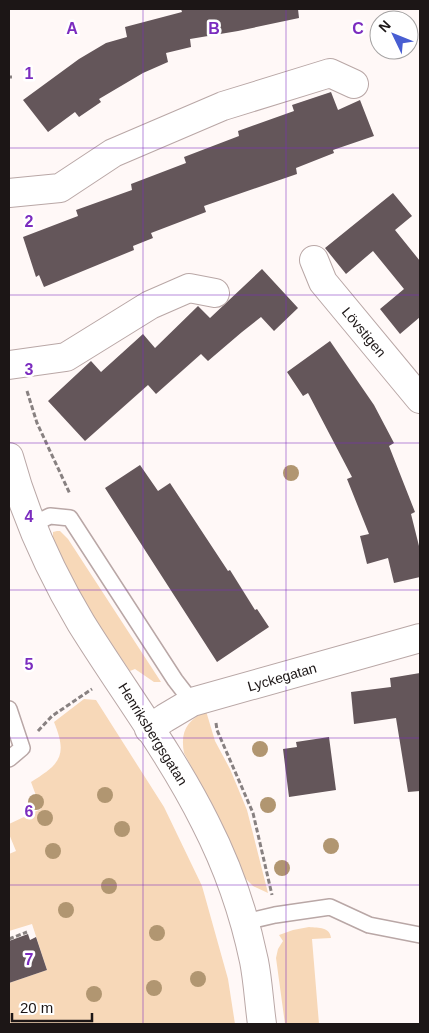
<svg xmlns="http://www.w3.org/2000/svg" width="429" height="1033" viewBox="0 0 429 1033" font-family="Arial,sans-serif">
	<rect width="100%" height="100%" fill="#fff8f7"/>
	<g fill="#f7d8b8">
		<polygon points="57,531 60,531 68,539 161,682 154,682 135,669 130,671 85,605 53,541 53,532"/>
		<path d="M84,699l12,1 68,107 38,79 26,93 7,45h-226v-41l38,-13 -15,-46 -23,7v-77l7,-3 -7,-17v-10l32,-15 -10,-27c29,-18 37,-26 23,-60z"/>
		<path d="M206,711l9,30 15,28 17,41 21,83 -15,-7 -8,-8 -25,-58 -36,-67c-4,-22 3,-32 22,-42z"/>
		<path d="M309,927c10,1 21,0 22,11l-19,1 7,85h-34l-9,-66 2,-9 5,-8 -4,-6 14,-5z"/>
	</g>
	<g fill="#64565a">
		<polygon points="181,9 298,9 299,18 238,31 190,39 191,47 166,53 168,62 143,73 99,99 101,102 79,117 75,112 48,132 23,100 79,59 106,43 127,37 125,27 182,12"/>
		<polygon points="331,92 338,110 360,100 374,136 333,150 334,153 296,168 297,174 204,206 206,212 151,233 153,238 133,246 134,250 44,287 39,275 36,277 23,237 78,216 76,210 132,190 131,184 186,163 184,157 239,136 238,131 294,111 292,105"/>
		<polygon points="393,193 412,216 395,230 420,261 420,317 400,334 380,309 404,289 373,251 346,274 325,248"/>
		<polygon points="262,269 298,308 274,331 261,317 242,332 208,361 201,354 156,394 148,385 85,441 48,401 91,361 101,372 143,334 155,348 198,306 210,318"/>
		<polygon points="330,341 374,405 394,443 389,446 415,512 411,514 420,550 420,577 394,583 388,558 367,564 360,536 369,534 347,479 352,477 308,393 303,396 287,372"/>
		<polygon points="140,465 158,491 170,483 228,571 230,570 255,610 257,609 269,627 217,662 105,488"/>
		<polygon points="420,673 420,791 408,792 396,718 354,724 351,692 391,687 390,678"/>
		<polygon points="329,737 336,790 289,797 283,749 297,747 296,742"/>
		<polygon points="28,934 30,940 36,937 47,970 9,983 9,941"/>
	</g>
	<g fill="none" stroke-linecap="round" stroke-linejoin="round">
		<defs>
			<g id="service">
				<polyline points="31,525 50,516 70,518 175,680 192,702"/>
				<polyline points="9,709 22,748 9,759"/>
				<polyline points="245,922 275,915 330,907 369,925 420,935"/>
			</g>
			<g id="minor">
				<polyline points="9,193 60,188 113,153 223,106 330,73 354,84"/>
				<polyline points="314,260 323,282 420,399"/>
				<polyline points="9,365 66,357 150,305 189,288 215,293"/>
				<polyline points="149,729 165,718 192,702 420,638"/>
			</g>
			<path id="secondary" d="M9,457c16,59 41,114 72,166 41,66 89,129 124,199 22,43 39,91 49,139 4,20 5,42 8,63"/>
		</defs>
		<use href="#service" stroke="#b9a7a6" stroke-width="18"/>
		<use href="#minor" stroke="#b9a7a6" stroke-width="30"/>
		<use href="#secondary" stroke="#b9a7a6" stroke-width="30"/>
		<g stroke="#888181" stroke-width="3" stroke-dasharray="5 2.5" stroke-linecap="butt">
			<polyline points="9,77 12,77"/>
			<polyline points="27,391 37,423 70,494"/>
			<polyline points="216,723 217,730 253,813 272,895"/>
			<polyline points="38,731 52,716 92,689"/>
			<polyline points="9,939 27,932"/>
		</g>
		<use href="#service" stroke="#fff" stroke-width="15"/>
		<use href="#minor" stroke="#fff" stroke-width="28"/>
		<use href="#secondary" stroke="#fff" stroke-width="28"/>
	</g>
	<g fill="#b19671">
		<circle cx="291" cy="473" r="8"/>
		<circle cx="260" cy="749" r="8"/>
		<circle cx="105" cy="795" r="8"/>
		<circle cx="36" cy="802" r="8"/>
		<circle cx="268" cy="805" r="8"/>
		<circle cx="45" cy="818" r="8"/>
		<circle cx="122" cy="829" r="8"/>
		<circle cx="331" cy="846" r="8"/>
		<circle cx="53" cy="851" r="8"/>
		<circle cx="282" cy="868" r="8"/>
		<circle cx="109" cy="886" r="8"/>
		<circle cx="66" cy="910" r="8"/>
		<circle cx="157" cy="933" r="8"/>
		<circle cx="198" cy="979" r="8"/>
		<circle cx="154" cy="988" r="8"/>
		<circle cx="94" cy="994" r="8"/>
	</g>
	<path fill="none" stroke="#7b2cbf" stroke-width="1" stroke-opacity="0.55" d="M143,9v1015M286,9v1015M9,148h411M9,295h411M9,443h411M9,590h411M9,738h411M9,885h411"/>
	<g text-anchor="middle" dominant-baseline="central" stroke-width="5" stroke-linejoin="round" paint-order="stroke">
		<g font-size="14" fill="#1c1616" stroke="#fff">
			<text transform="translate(364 332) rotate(50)">Lövstigen</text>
			<text transform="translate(282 677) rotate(-16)">Lyckegatan</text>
			<text transform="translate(153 734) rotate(58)">Henriksbergsgatan</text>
		</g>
	</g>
	<g font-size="16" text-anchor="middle" font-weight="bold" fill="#7b2cbf" stroke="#fff" stroke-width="5" stroke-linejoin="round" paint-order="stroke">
		<text x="72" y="34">A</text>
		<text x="214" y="34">B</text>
		<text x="358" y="34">C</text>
		<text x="29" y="79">1</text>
		<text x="29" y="227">2</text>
		<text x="29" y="375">3</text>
		<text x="29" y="522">4</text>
		<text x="29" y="670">5</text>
		<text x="29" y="817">6</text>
		<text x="29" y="965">7</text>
	</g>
	<rect width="429" height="1033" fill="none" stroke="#1c1616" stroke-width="20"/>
	<g transform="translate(394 35) rotate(313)"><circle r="24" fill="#ffffff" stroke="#a4a2a2"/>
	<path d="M0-4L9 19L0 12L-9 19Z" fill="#485ed2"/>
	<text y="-8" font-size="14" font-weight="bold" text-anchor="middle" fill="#1c1616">N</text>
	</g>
	<path d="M12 1013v8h80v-8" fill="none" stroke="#1c1616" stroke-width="2.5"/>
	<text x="20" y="1013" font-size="15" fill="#1c1616" stroke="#ffffff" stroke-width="4" paint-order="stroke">20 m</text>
</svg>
